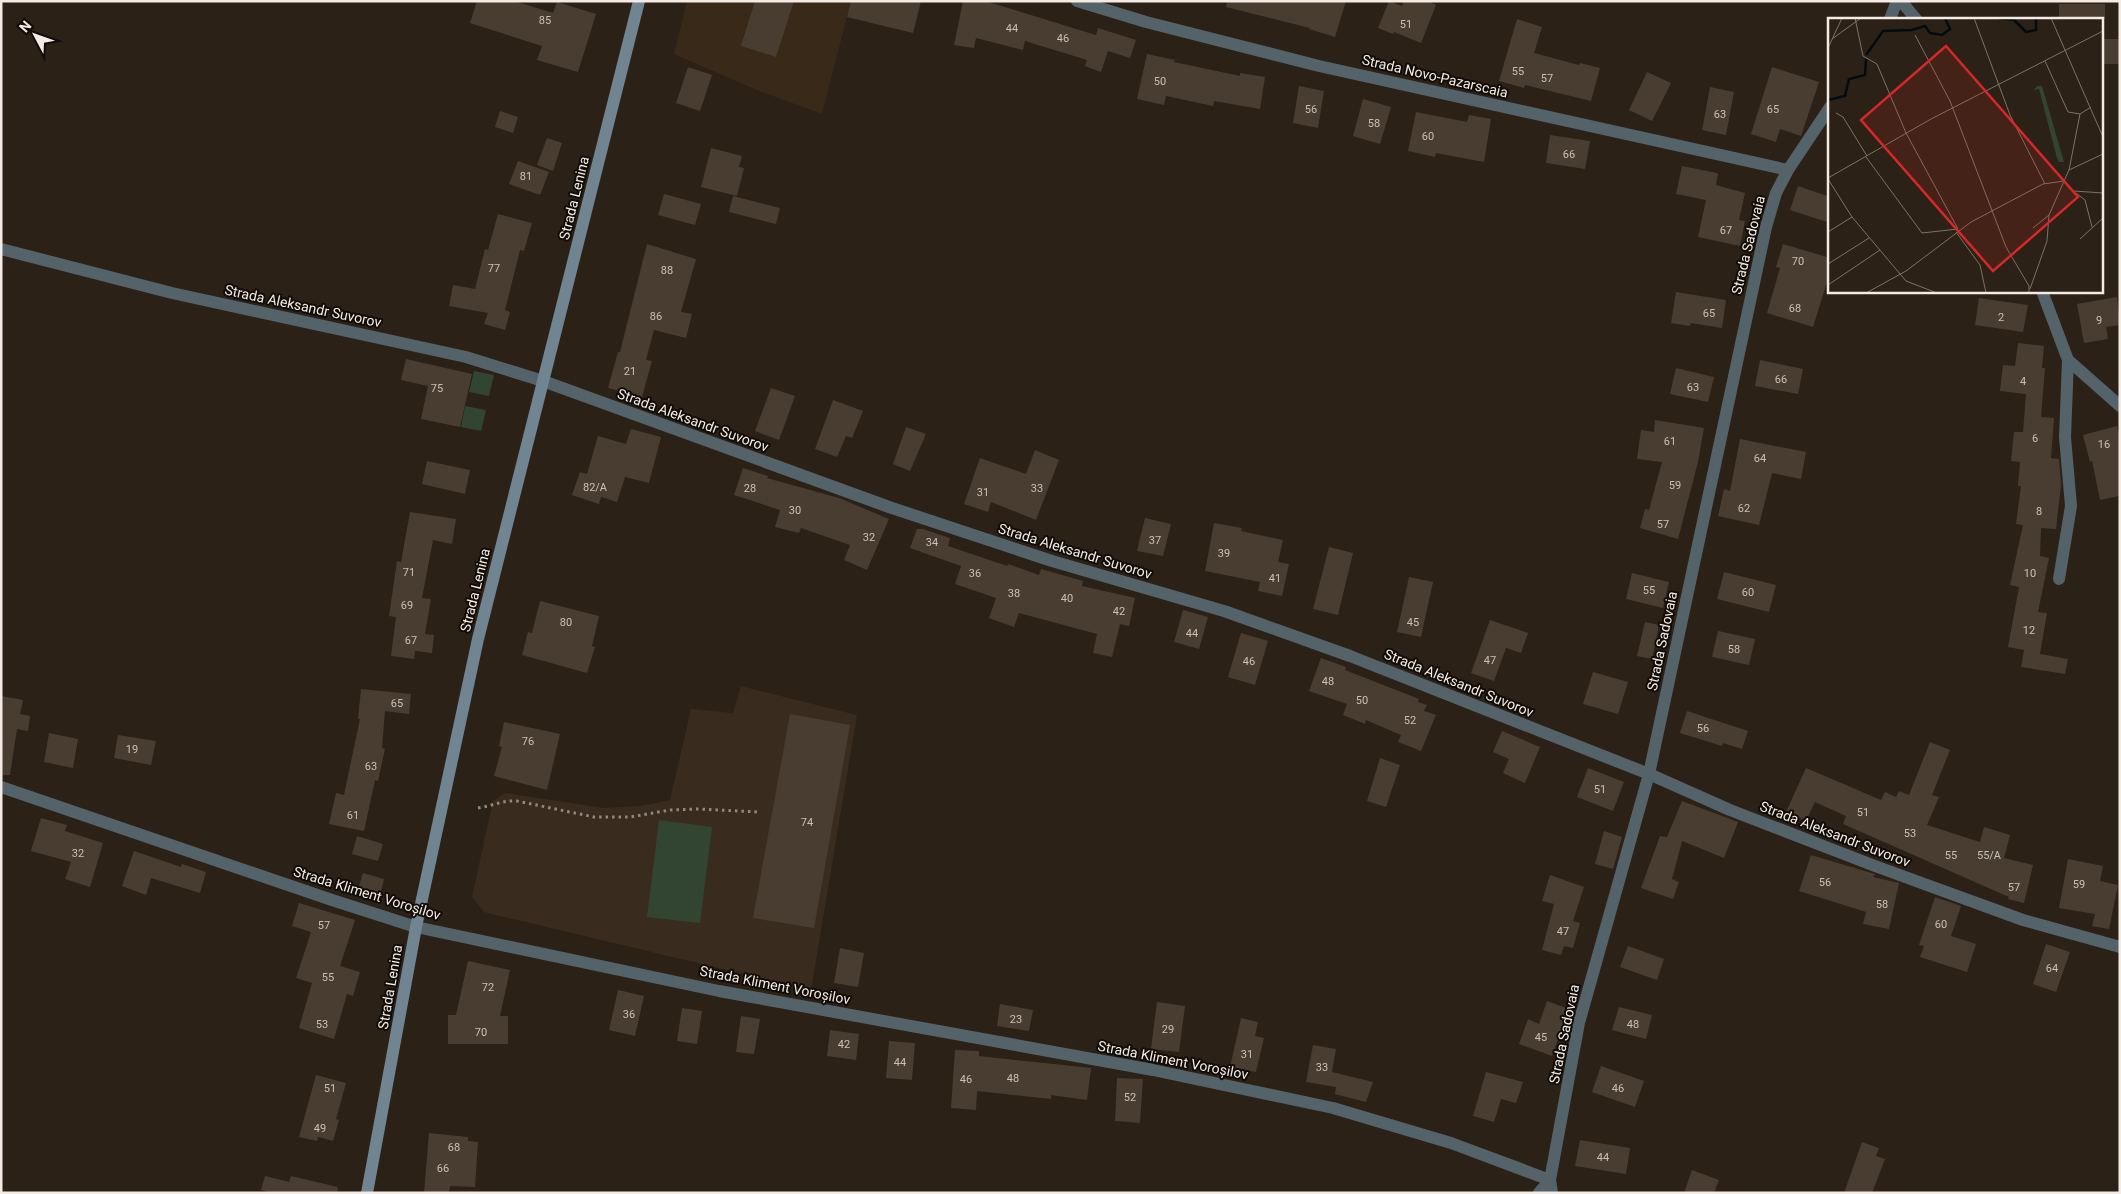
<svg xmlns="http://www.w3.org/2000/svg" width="2121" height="1194" viewBox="0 0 2121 1194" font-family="Roboto,sans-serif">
	<rect width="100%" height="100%" fill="#2c2116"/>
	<polygon fill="#392919" points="687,1 851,1 822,114 759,91 674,54"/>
	<polygon fill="#3a2b1f" points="741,686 857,715 811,990 484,912 472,897 493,801 505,793 604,808 641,806 670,800 691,709 733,713"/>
	<g fill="#324532">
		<polygon points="474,371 494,375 489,396 469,392"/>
		<polygon points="465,406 486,410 481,431 461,427"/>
		<polygon points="659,820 712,827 700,923 647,917"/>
	</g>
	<g fill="#493d32">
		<polygon points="477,1 514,1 553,13 557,2 596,14 578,72 537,60 542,46 470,23"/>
		<polygon points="755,1 794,1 776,57 741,46"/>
		<polygon points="851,1 921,1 913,33 847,17"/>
		<polygon points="963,1 985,1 1096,35 1098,28 1136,40 1130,58 1108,51 1101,72 1085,66 1087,60 1025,41 1023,50 976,38 974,48 954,45"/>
		<polygon points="1227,1 1346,1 1335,37 1309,29 1310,28 1226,7"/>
		<polygon points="1389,1 1402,6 1404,1 1428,1 1436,5 1421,43 1394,32 1393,34 1378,28"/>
		<rect x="2059" y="4" width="46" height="15"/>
		<polygon points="1517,19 1542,27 1534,53 1579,65 1580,63 1600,68 1591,101 1525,85 1524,88 1499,81"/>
		<rect x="2102" y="39" width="18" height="25"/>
		<polygon points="1147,54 1175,60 1174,62 1240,76 1240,73 1265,77 1260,109 1214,101 1213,106 1166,96 1164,105 1137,99"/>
		<polygon points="688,67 712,75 700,111 676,103"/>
		<polygon points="1772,67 1819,82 1801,136 1780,129 1776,142 1751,134"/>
		<polygon points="1647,72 1671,83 1652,121 1629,110"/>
		<polygon points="1299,86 1324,91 1318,128 1293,123"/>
		<polygon points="1710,87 1734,92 1726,135 1702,130"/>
		<polygon points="1363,99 1391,107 1380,144 1353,136"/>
		<polygon points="500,111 518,117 513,133 495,127"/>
		<polygon points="1416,112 1467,122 1469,115 1491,119 1484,162 1436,153 1435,157 1408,151"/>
		<polygon points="1550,135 1590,141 1585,169 1546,163"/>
		<polygon points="547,138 562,143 553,171 537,165"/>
		<polygon points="711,148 742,156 739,167 744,168 737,196 701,187"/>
		<polygon points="518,161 549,172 540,195 509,184"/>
		<polygon points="1682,166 1717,173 1718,174 1716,185 1745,193 1739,220 1745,221 1740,246 1698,237 1706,200 1676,194"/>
		<polygon points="1798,186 1830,197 1830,223 1790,210"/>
		<polygon points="664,194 701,204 695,225 658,215"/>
		<polygon points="733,196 780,208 776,224 729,212"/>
		<polygon points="498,214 532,223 524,251 520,250 505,310 510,312 505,330 484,324 488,313 449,306 453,285 475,289 485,249 488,250"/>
		<polygon points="647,244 696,259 681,312 692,314 686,338 654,330 646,360 652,361 642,397 608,388 618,352 620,352"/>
		<polygon points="1783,244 1830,258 1830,283 1827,282 1813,327 1767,313 1780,268 1776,267"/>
		<polygon points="1676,292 1726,300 1722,328 1691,323 1690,326 1671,323"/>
		<polygon points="2117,297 2120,325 2106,327 2108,339 2084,343 2077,304"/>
		<polygon points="1979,298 2028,305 2023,332 1975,325"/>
		<polygon points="2018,343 2044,346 2042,368 2045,368 2041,417 2054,418 2051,458 2059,459 2061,485 2056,529 2041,528 2040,556 2049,558 2038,612 2047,613 2040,654 2068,659 2065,674 2021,667 2024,650 2008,647 2019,587 2010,585 2023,525 2016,524 2021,486 2018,486 2020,462 2011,461 2014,432 2023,432 2026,394 2000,391 2003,365 2015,366"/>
		<polygon points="406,359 472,374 460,427 421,419 428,386 401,380"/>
		<polygon points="1760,360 1803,369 1798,394 1755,386"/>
		<polygon points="1676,368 1714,377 1708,402 1670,394"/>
		<polygon points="771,388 795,396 779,440 755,431"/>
		<polygon points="833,400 863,411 852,438 846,436 837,457 815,449"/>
		<polygon points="1655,420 1704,428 1698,462 1678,539 1640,528 1645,509 1649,510 1662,462 1637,459 1641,430 1654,432"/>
		<polygon points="2117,426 2120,437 2120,496 2100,500 2092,461 2090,462 2083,435"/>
		<polygon points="906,427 926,434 910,471 893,464"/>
		<polygon points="631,429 661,437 649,483 625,477 617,502 601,497 599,504 572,495 580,472 587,474 598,436 626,444"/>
		<polygon points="1740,439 1806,452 1801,479 1772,473 1759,525 1718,516 1724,489 1730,491"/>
		<polygon points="1035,450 1059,460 1036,520 991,502 988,512 964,504 980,458 1026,474"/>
		<polygon points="427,461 470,470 465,494 422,484"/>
		<polygon points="743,468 768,476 767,478 839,498 889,519 867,570 844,560 850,545 801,528 799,533 775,527 780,510 734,495"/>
		<polygon points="410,512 456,519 452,544 433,540 422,598 431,599 425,634 434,635 432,653 415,651 414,659 391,656 396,617 389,616 397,561 401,562"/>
		<polygon points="1145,518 1171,524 1163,556 1137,551"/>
		<polygon points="1214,523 1242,528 1241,531 1283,540 1278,562 1289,564 1282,596 1258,591 1260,582 1205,571"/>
		<polygon points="917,529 923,529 950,538 948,546 1007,566 1008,564 1039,575 1041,569 1083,581 1082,586 1135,598 1129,626 1120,624 1112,657 1093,653 1097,634 1019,613 1014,627 989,618 996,598 955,584 961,566 910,548"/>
		<polygon points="1329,547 1353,553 1338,615 1313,609"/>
		<polygon points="1724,572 1776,585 1769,612 1717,599"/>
		<polygon points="1632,573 1669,582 1663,608 1626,599"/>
		<polygon points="1409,577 1433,582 1421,637 1397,632"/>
		<polygon points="540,601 599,616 592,646 595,647 587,673 522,655 528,632 532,633"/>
		<polygon points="1183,610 1208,617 1199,649 1174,642"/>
		<polygon points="1490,620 1528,633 1521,653 1506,648 1494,681 1471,673"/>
		<polygon points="1645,622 1659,625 1652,659 1637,656"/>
		<polygon points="1718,631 1755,639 1749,665 1712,657"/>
		<polygon points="1241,633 1268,641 1255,685 1228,677"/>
		<polygon points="1321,658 1346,667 1345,670 1419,699 1418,702 1427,705 1424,711 1436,715 1421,751 1398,742 1401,735 1366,720 1365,724 1343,715 1347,704 1309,691"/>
		<polygon points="1593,672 1628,682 1618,714 1583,704"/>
		<polygon points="361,689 411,694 409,714 385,711 382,748 385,749 378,781 375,780 364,831 329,824 336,793 344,795 360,719 358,719"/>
		<polygon points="1,696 23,700 20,714 30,716 28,731 17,729 10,775 1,775"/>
		<polygon points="1687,711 1748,731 1742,749 1723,743 1722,746 1680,733"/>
		<polygon points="790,714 850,725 814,928 753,918"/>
		<polygon points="504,722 560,734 547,790 494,776 502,747 499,746"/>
		<polygon points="1502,731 1540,747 1525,783 1503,773 1509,759 1493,752"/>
		<polygon points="49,733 78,739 73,768 44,762"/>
		<polygon points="118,735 156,741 151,765 114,758"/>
		<polygon points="1930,742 1950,750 1932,795 1939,797 1927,825 1980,842 1984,827 2010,835 2004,858 2033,865 2024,903 2008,899 2009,897 1843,824 1846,816 1815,802 1806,821 1786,812 1806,768 1881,800 1885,792 1896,797 1899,791 1909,795"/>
		<polygon points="1380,758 1400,765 1386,807 1367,801"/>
		<polygon points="1588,768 1624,782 1613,811 1577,797"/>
		<polygon points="1682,801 1738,822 1724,858 1682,841 1672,879 1679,882 1673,899 1641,888 1660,836 1667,837"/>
		<polygon points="41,818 67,825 65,831 103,843 90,887 65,879 71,862 31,851"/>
		<polygon points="1604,831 1622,837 1613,869 1595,864"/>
		<polygon points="357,836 383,844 378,861 352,854"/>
		<polygon points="134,851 181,867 182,864 206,872 200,893 151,878 146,895 122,886"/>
		<polygon points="1811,855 1868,872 1875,874 1873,877 1899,883 1889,929 1863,924 1866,912 1799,891"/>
		<polygon points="2068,859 2103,866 2100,881 2118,885 2109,929 2092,926 2095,914 2059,908"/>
		<polygon points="363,873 384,879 379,899 357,893"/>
		<polygon points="1550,875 1584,887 1573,921 1580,923 1573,948 1564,946 1561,955 1542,950 1554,904 1542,901"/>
		<polygon points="1935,897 1961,906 1951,936 1976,944 1967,972 1920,957 1924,946 1919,945"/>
		<polygon points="299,903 355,920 340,966 360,972 353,996 347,994 334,1039 299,1028 312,983 296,978 311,932 292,926"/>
		<polygon points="2046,944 2070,952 2056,992 2033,984"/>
		<polygon points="1628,946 1664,959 1657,980 1620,967"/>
		<polygon points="840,948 864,953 858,987 834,983"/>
		<polygon points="468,961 510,970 500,1016 508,1016 508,1044 448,1044 448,1015 456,1015"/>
		<polygon points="618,990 644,996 635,1036 609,1030"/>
		<polygon points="1547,1001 1569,1009 1552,1056 1519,1044 1528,1019 1539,1024"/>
		<polygon points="1157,1002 1185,1006 1179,1052 1151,1049"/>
		<polygon points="1000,1004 1033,1010 1029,1031 997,1026"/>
		<polygon points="1619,1007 1652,1015 1646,1039 1612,1030"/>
		<polygon points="682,1008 702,1011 697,1044 677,1041"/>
		<polygon points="741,1016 760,1019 754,1054 736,1052"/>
		<polygon points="1241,1018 1258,1022 1255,1036 1264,1038 1256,1072 1230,1067"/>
		<polygon points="830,1030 859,1034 856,1060 827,1056"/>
		<polygon points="889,1041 915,1043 912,1080 886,1078"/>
		<polygon points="1313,1045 1336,1049 1332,1072 1373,1082 1366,1102 1335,1094 1336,1087 1306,1082"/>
		<polygon points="955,1050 979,1051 979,1056 1091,1068 1087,1100 1051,1095 1051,1099 977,1091 976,1110 951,1108"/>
		<polygon points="1601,1066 1644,1081 1635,1107 1592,1092"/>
		<polygon points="1486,1072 1523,1082 1516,1103 1501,1099 1494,1122 1473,1116"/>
		<polygon points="316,1075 346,1083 336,1119 339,1120 333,1141 318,1137 317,1141 299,1137"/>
		<polygon points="1117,1078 1143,1079 1140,1123 1115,1121"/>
		<polygon points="429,1133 468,1137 468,1141 478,1142 475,1187 450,1186 449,1193 424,1193"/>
		<polygon points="1580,1140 1630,1148 1626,1174 1575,1166"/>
		<polygon points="1862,1142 1879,1148 1876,1156 1885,1159 1872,1193 1844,1193"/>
		<polygon points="1692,1170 1719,1180 1714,1193 1684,1193"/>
		<polygon points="265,1176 289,1182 291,1176 338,1187 337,1193 272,1193 261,1190"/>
	</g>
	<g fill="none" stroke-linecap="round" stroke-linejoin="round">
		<path stroke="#928980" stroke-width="3" stroke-dasharray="2.5 4" stroke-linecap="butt" d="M478,808c14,-2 25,-8 39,-7l77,16h36l40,-7 29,-1 59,3"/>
		<g stroke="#546269" stroke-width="12">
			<polyline points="1077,1 1146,22 1319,66 1788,170"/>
			<polyline points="1901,1 1916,19"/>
			<polyline points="1890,19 1897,1"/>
			<polyline points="1,249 172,293 466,357 543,381 889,507 1052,561 1224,611 1350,656 1649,774 1730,810 1875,866 2023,920 2120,947"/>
			<polyline points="2042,291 2068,360 2120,406"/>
			<polyline points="2059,579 2071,506 2065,437 2068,360"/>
			<polyline points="1,787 332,900 416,927 719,991 1153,1070 1333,1108 1451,1143 1550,1180 1539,1193"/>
			<polyline points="1552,1193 1550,1180 1579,1023 1649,774 1766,227 1776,193 1788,170 1830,107"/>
		</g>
		<polyline stroke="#708591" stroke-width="12" points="367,1193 416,927 478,639 639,1"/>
	</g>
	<g text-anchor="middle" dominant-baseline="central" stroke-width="4" stroke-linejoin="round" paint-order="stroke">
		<g font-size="11" fill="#c8c0b8">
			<text x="545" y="20">85</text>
			<text x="1406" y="24">51</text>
			<text x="1012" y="28">44</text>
			<text x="1063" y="38">46</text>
			<text x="1518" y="71">55</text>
			<text x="1547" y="78">57</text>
			<text x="1160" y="81">50</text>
			<text x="1311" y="109">56</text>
			<text x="1773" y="109">65</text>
			<text x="1720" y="114">63</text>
			<text x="1374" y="123">58</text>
			<text x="1428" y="136">60</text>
			<text x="1569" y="154">66</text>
			<text x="526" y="176">81</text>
			<text x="1726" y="230">67</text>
			<text x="1798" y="261">70</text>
			<text x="494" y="268">77</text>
			<text x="667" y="270">88</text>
			<text x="1795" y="308">68</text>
			<text x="1709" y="313">65</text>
			<text x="656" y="316">86</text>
			<text x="2001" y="317">2</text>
			<text x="2099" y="320">9</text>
			<text x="630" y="371">21</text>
			<text x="1781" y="379">66</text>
			<text x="2023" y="381">4</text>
			<text x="1693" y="387">63</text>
			<text x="437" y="388">75</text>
			<text x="2035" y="438">6</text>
			<text x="1670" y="441">61</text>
			<text x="2104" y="444">16</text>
			<text x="1760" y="458">64</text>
			<text x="1675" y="485">59</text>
			<text x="595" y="487">82/A</text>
			<text x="750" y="488">28</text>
			<text x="1037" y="488">33</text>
			<text x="983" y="492">31</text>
			<text x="1744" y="508">62</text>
			<text x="795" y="510">30</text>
			<text x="2039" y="511">8</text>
			<text x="1663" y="524">57</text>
			<text x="869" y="537">32</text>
			<text x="1155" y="540">37</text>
			<text x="932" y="542">34</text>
			<text x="1224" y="553">39</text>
			<text x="409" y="572">71</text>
			<text x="975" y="573">36</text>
			<text x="2030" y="573">10</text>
			<text x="1275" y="578">41</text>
			<text x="1649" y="590">55</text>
			<text x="1748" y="592">60</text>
			<text x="1014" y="593">38</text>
			<text x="1067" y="598">40</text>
			<text x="407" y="605">69</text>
			<text x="1119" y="611">42</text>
			<text x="566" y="622">80</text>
			<text x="1413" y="622">45</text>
			<text x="2029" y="630">12</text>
			<text x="1192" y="633">44</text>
			<text x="411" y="640">67</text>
			<text x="1734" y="649">58</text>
			<text x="1490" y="660">47</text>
			<text x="1249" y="661">46</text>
			<text x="1328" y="681">48</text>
			<text x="1362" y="700">50</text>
			<text x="397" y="703">65</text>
			<text x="1410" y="720">52</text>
			<text x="1703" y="728">56</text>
			<text x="528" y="741">76</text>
			<text x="132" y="749">19</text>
			<text x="371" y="766">63</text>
			<text x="1600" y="789">51</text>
			<text x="1863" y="812">51</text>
			<text x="353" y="815">61</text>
			<text x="807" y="822">74</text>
			<text x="1910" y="833">53</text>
			<text x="78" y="853">32</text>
			<text x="1951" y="855">55</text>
			<text x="1989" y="855">55/A</text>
			<text x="1825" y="882">56</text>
			<text x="2079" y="884">59</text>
			<text x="2014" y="887">57</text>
			<text x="1882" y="904">58</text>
			<text x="1941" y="924">60</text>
			<text x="324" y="925">57</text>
			<text x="1563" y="931">47</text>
			<text x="2052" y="968">64</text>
			<text x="328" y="977">55</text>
			<text x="488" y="987">72</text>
			<text x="629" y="1014">36</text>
			<text x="1016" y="1019">23</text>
			<text x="322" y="1024">53</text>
			<text x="1633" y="1024">48</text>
			<text x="1168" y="1029">29</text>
			<text x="481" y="1032">70</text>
			<text x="1541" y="1037">45</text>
			<text x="844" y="1044">42</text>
			<text x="1247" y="1054">31</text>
			<text x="900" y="1062">44</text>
			<text x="1322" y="1067">33</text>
			<text x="1013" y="1078">48</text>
			<text x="966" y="1079">46</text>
			<text x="330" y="1088">51</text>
			<text x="1618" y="1088">46</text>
			<text x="1130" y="1097">52</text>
			<text x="320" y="1128">49</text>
			<text x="454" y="1147">68</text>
			<text x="1603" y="1157">44</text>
			<text x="443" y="1168">66</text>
		</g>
		<g font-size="14" fill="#f3ebe4" stroke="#110c07">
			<text transform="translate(1435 76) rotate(13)">Strada Novo-Pazarscaia</text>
			<text transform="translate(574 198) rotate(-76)">Strada Lenina</text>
			<text transform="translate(1748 245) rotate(-76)">Strada Sadovaia</text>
			<text transform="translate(303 306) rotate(12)">Strada Aleksandr Suvorov</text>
			<text transform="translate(693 420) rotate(20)">Strada Aleksandr Suvorov</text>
			<text transform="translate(1075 551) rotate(17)">Strada Aleksandr Suvorov</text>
			<text transform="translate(475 590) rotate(-76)">Strada Lenina</text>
			<text transform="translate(1662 641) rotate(-78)">Strada Sadovaia</text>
			<text transform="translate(1459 683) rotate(22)">Strada Aleksandr Suvorov</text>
			<text transform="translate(1835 834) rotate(21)">Strada Aleksandr Suvorov</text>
			<text transform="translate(367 893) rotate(17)">Strada Kliment Voroșilov</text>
			<text transform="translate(775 985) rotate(11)">Strada Kliment Voroșilov</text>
			<text transform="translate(390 987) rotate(-80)">Strada Lenina</text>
			<text transform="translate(1564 1034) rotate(-78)">Strada Sadovaia</text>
			<text transform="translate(1173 1060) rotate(11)">Strada Kliment Voroșilov</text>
		</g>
	</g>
	<g transform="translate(1828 18)">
		<rect width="275" height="275" fill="#2c2116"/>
		<path d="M209,68h5l22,76h-5l-2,-4 -18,-69 -5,1z" fill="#324532"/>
		<path fill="none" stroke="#000c11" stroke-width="2.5" d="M170,0l16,2 12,12 10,-2v-12M38,37l17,-24 29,-1 13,-4 5,7 12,2 8,-6 -5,-11M0,82l17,-4 4,-17 16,-4 1,-16"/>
		<path fill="none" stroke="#7c7268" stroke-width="1" d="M27,0l8,38 14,8 29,69 52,96 -36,4 -56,-76M146,0l36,97 35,69M223,0l52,119M87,17l35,66 56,146 23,39v7M4,21l29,-21M0,30l14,-30M217,43l23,51 12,2M8,95l7,4 24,39M241,152l11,-56 11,-7M0,160l103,-59 172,-88M0,161l24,38 54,64 31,12M248,175l9,7 7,27M205,210l16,-13M0,214l24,-15M128,214l24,33 6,28M252,221l23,-21M0,246l41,-26M0,267l52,-35M202,271l17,-48 2,-26 15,-34 10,10 29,2M38,275l40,-22 65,-49 72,-38 21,-3 5,-11 34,-16"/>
		<path fill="#d62828" fill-opacity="0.15" stroke="#d62828" stroke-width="2.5" d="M118,28l132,151 -85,74 -132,-151z"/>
		<rect width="275" height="275" fill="none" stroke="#f3ebe4" stroke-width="2.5"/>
	</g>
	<rect width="2121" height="1194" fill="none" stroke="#f3ebe4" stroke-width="5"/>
	<g transform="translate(35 35) rotate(311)" stroke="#110c07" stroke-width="4" paint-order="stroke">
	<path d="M0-4L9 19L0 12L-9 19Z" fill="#f3ebe4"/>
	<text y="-8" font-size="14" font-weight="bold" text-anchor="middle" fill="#f3ebe4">N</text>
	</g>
</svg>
